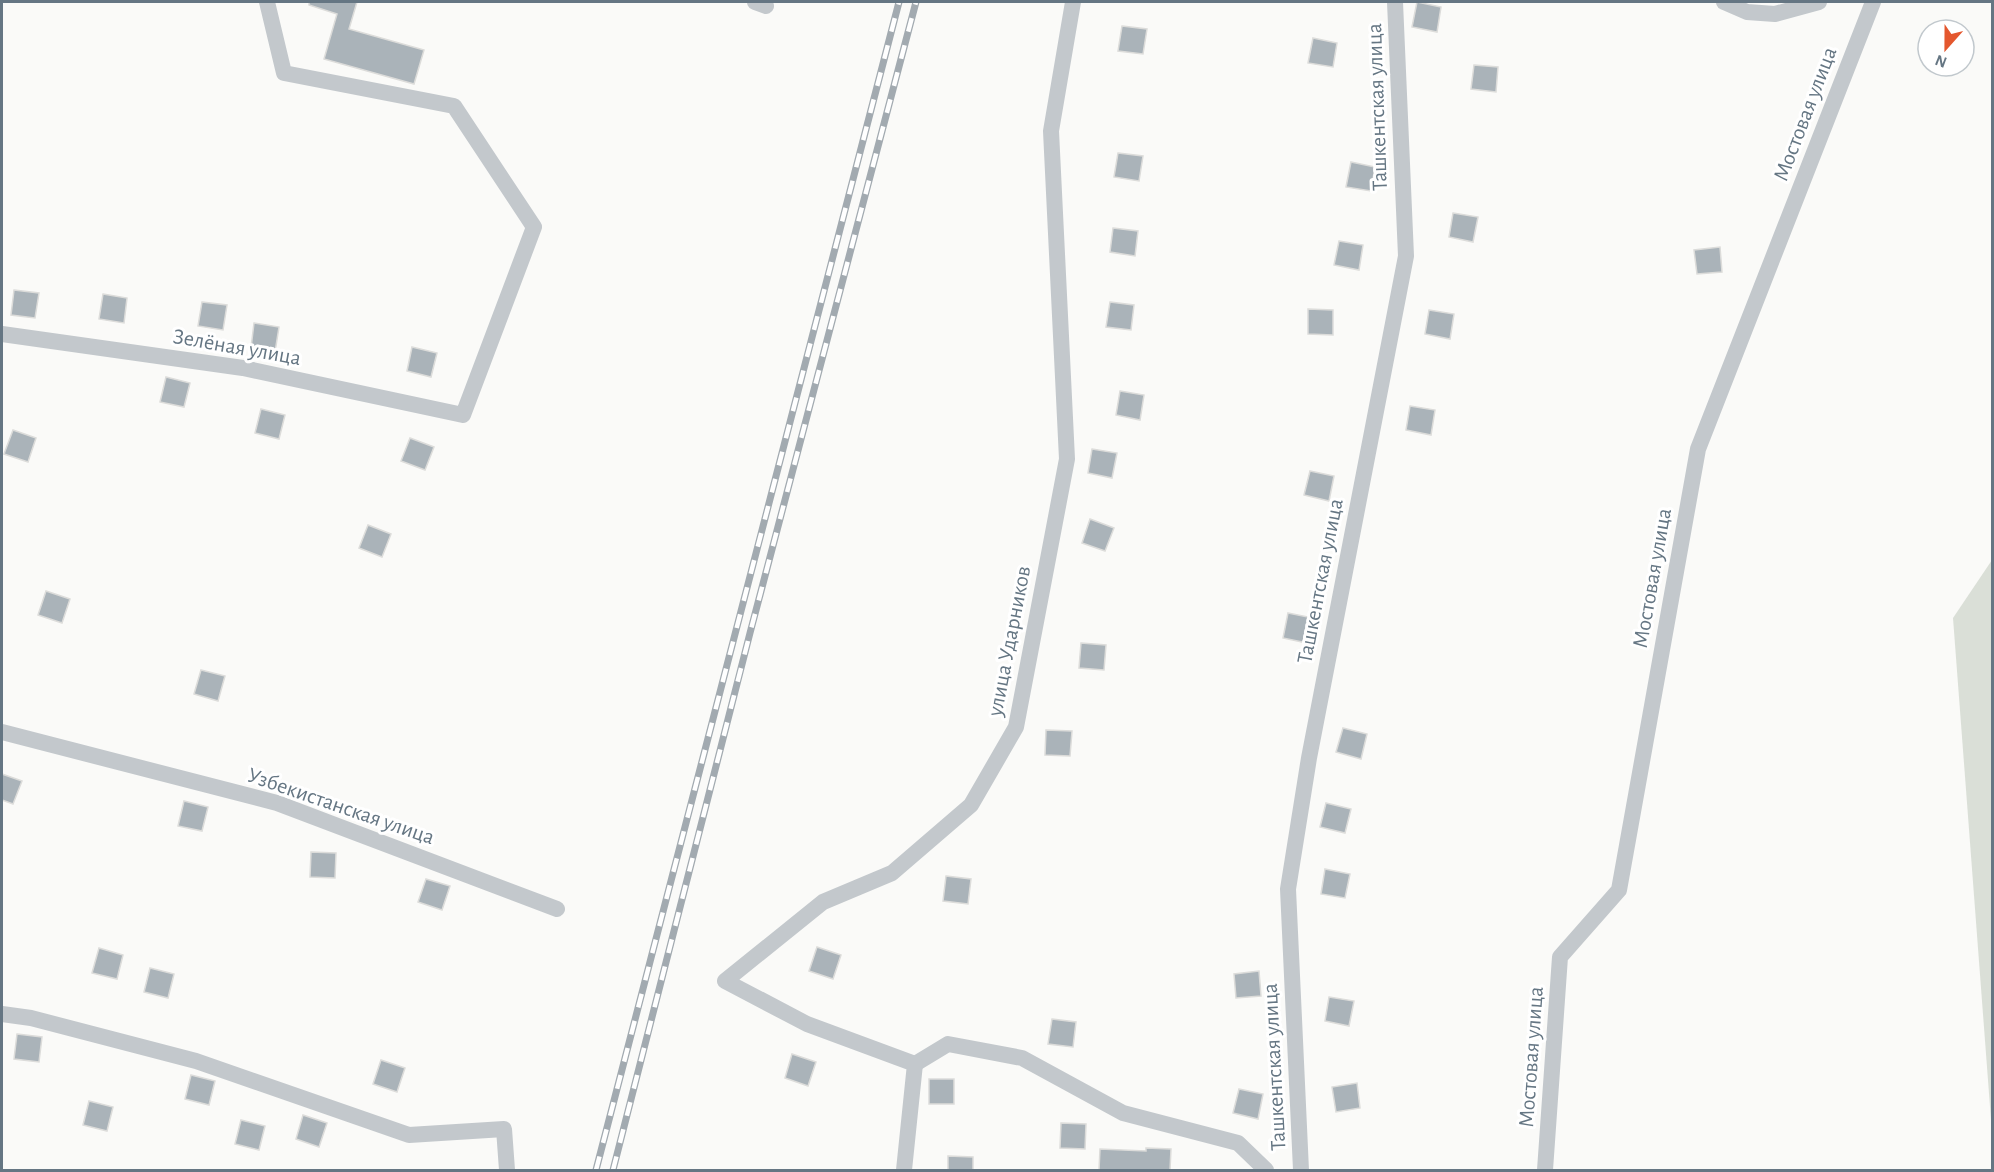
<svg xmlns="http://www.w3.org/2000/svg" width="1994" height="1172" viewBox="0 0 1994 1172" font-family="'Alegreya Sans',sans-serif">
	<rect width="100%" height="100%" fill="#fafaf8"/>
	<polygon fill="#dadfd7" points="1992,560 1992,1133 1953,618"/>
	<g fill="#aab3b9" stroke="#dcdcda" stroke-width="1.5">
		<polygon points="309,2 357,2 349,29 424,50 414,84 324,59 337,14 309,5"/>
		<polygon points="1417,2 1441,7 1437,32 1412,27"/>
		<polygon points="1122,26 1147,29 1143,54 1118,51"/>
		<polygon points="1313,38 1337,43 1333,67 1308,63"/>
		<polygon points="1474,65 1498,67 1496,92 1471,89"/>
		<polygon points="1118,153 1143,156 1139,181 1114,177"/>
		<polygon points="1351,162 1375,167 1371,191 1346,187"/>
		<polygon points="1453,213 1478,217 1473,242 1449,237"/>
		<polygon points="1113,228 1138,231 1135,256 1110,252"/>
		<polygon points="1339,241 1363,245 1359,270 1334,265"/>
		<polygon points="1720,247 1722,272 1697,274 1694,250"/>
		<polygon points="14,290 39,293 35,318 11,315"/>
		<polygon points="103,294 127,298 124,323 99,319"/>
		<polygon points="202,302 227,305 223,330 198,326"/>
		<polygon points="1110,302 1134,305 1131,330 1106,327"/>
		<polygon points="1308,309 1333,310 1333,335 1308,334"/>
		<polygon points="1429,310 1454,314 1450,339 1425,334"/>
		<polygon points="254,323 279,327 275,352 251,348"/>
		<polygon points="412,347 437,353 431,377 407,371"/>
		<polygon points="166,377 190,383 184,407 160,402"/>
		<polygon points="1120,391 1144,395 1140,420 1116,415"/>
		<polygon points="1410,406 1435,410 1431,435 1406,430"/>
		<polygon points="261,409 285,415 279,439 255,433"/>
		<polygon points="13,430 36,438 28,462 4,454"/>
		<polygon points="410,438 434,447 425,470 401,461"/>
		<polygon points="1092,449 1117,453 1112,478 1088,473"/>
		<polygon points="1310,471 1334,476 1329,501 1304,495"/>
		<polygon points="1090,519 1114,528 1105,551 1082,543"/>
		<polygon points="368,525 391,534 382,557 359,548"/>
		<polygon points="46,591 70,599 62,623 38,615"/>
		<polygon points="1288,613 1313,618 1307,643 1283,638"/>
		<polygon points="1081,643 1106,645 1104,670 1079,668"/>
		<polygon points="201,670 225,676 218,701 194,694"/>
		<polygon points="1343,728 1367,734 1361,759 1336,752"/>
		<polygon points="1046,730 1072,731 1070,756 1045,755"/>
		<polygon points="2,774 22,781 13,804 2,800"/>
		<polygon points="184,801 208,807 202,831 178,826"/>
		<polygon points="1326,803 1351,809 1345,833 1320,827"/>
		<polygon points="311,852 336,853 335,878 310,877"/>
		<polygon points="1325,869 1350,874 1345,898 1321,894"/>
		<polygon points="946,876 971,879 968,904 943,901"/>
		<polygon points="426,879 450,886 442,910 418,902"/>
		<polygon points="817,947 841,955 833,979 809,971"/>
		<polygon points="99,948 123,955 117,979 92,973"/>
		<polygon points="150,968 174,974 168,998 144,992"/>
		<polygon points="1259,971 1261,996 1236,998 1234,974"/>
		<polygon points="1329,997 1354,1001 1349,1026 1325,1021"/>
		<polygon points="1052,1019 1076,1022 1073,1047 1048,1044"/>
		<polygon points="17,1034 42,1037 39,1062 14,1059"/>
		<polygon points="792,1054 816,1062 808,1086 785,1078"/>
		<polygon points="381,1060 405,1068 397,1092 373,1084"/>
		<polygon points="191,1075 215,1081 209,1105 185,1099"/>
		<rect x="929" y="1079" width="25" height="25"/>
		<polygon points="1357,1083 1360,1108 1336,1112 1332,1087"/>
		<polygon points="1239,1089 1263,1094 1258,1119 1233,1113"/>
		<polygon points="89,1101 113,1107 107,1131 83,1125"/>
		<polygon points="303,1115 327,1123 319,1147 296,1139"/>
		<polygon points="241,1120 265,1126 259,1150 235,1144"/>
		<polygon points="1061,1123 1086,1124 1085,1149 1060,1148"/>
		<polygon points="1146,1148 1171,1149 1170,1170 1099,1170 1100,1149 1146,1151"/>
		<polygon points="948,1156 973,1157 973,1170 948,1170"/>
	</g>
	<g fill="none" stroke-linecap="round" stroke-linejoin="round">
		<g stroke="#c3c8cc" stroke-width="16">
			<polyline points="755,2 766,6"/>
			<polyline points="1724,2 1747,12 1775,14 1819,2"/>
			<polyline points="2,334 243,368 463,415 534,227 454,106 284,73 267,2"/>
			<polyline points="2,732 277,803 557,909"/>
			<polyline points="2,1014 31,1018 196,1061 409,1135 504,1129 507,1170"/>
			<polyline points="915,1064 948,1044 1022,1058 1123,1113 1238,1143 1266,1170"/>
			<polyline points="904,1170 915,1064 807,1024 725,981 823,902 892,873 971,805 1016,727 1067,459 1051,131 1073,2"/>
			<polyline points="1301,1170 1288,889 1309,758 1406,256 1395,2"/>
			<polyline points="1545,1170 1560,957 1619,890 1698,449 1873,2"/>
		</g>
		<defs>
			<g id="rail">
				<polyline points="596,1170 899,2"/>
				<polyline points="613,1170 750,633 916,2"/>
			</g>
		</defs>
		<use href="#rail" stroke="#a2aab0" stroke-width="7"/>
		<use href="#rail" stroke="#fff" stroke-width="4.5" stroke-dasharray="14" stroke-linecap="butt"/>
	</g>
	<g text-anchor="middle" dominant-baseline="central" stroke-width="6" stroke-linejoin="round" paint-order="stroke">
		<g font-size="22" fill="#657683" stroke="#fff">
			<text transform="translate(1377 107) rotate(-92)">Ташкентская улица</text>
			<text transform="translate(1805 114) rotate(-69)">Мостовая улица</text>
			<text transform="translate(237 347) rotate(10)">Зелёная улица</text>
			<text transform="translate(1652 578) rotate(-80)">Мостовая улица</text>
			<text transform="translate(1320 581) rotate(-79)">Ташкентская улица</text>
			<text transform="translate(1009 641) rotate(-79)">улица Ударников</text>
			<text transform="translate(341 806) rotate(19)">Узбекистанская улица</text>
			<text transform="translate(1531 1057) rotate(-86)">Мостовая улица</text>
			<text transform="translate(1274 1067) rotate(-93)">Ташкентская улица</text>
		</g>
	</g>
	<rect width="1994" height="1172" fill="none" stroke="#657683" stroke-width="6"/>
	<g transform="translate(1946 48) rotate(201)"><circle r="28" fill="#ffffff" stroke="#c1c8cd" stroke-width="1.5"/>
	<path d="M0-4.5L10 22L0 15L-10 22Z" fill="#e4572e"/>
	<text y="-9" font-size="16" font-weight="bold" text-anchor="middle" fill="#657683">N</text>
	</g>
</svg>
